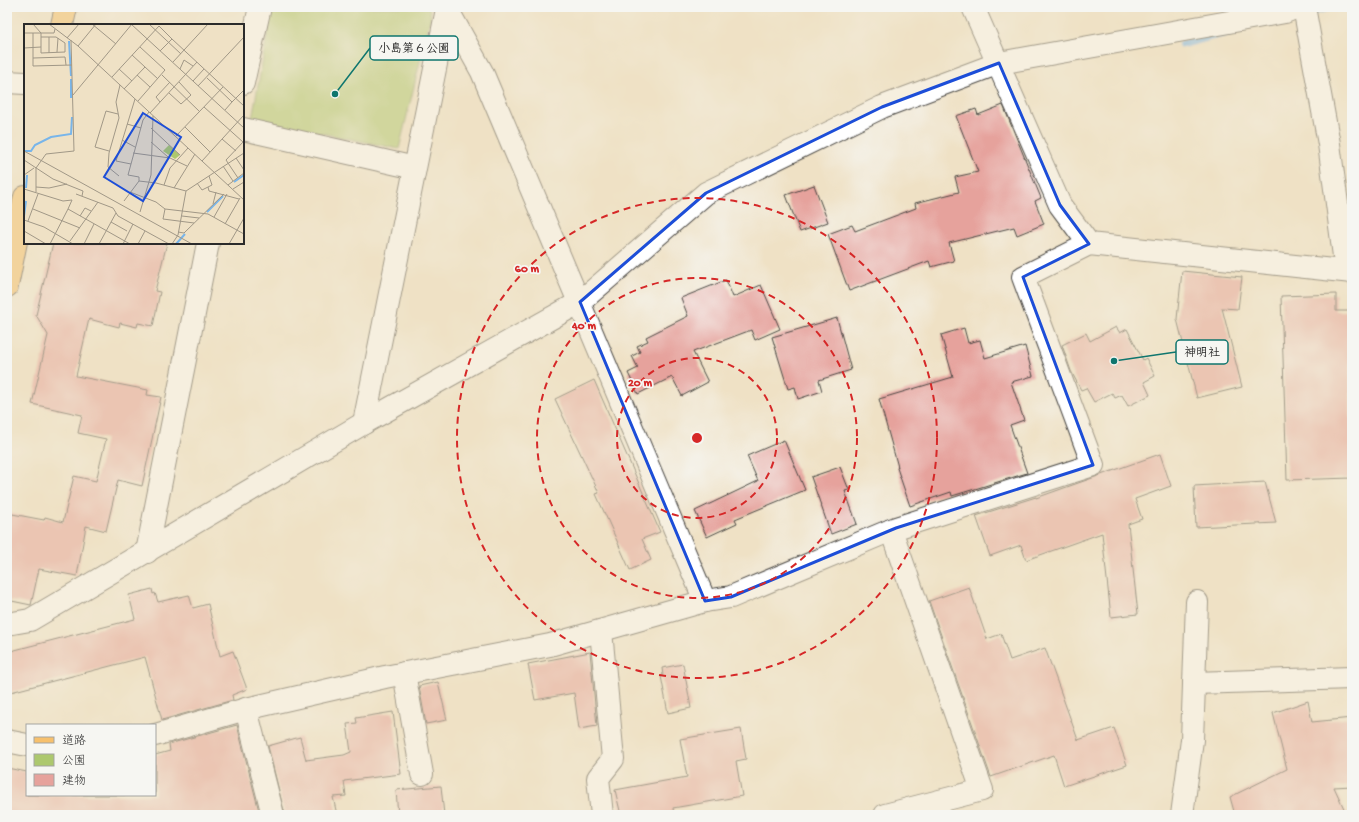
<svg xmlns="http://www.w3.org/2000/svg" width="1359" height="822" viewBox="0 0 1359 822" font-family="'Gochi Hand','Klee One',sans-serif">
	<rect width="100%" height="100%" fill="#f6f6f2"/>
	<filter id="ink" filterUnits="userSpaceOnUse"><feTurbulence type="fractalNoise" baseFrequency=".025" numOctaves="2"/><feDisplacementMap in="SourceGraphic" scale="8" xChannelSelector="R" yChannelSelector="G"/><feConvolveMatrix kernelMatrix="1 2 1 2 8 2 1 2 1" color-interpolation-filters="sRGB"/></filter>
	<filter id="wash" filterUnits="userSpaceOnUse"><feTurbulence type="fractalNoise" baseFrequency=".012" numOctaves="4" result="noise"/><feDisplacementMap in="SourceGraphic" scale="16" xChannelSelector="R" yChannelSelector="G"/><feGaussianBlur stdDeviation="0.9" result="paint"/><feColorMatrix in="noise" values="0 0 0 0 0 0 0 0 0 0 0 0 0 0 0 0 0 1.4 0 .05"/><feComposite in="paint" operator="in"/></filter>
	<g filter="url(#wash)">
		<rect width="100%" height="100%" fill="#efe1c5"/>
		<polygon fill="#adc86e" stroke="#6c7a4c" points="272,7 429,7 431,16 399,149 252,119"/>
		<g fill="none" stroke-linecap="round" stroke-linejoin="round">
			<g stroke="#78b5ea" stroke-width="8">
				<polyline points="1306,13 1330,7"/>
				<polyline points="1183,44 1228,32"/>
			</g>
		</g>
		<g id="blocks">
			<g fill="#e6a29c">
				<polygon points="1003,105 1041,198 1035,201 1044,224 1017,235 1014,227 949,243 954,261 931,267 929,261 849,291 828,234 852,225 855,231 916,208 915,203 959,192 955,177 978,172 956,116 976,109 978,115"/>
				<polygon points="814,185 828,222 800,232 786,195"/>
				<polygon points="53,243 167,243 155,291 160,292 153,326 138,323 137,327 120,323 119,327 89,319 76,376 148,390 147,395 161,397 142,486 118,480 106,531 86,526 77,576 39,569 31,605 7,600 7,513 44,520 45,517 63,522 74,476 96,481 106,439 78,433 82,415 32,404 48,335 36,315"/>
				<polygon points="1182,271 1242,277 1238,309 1222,308 1242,387 1197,398 1177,319"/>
				<polygon points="726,280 733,297 761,285 780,329 755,340 751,330 693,352 708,382 682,396 672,377 638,394 628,373 638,368 632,356 640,352 637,346 648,341 646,337 688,316 681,298"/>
				<polygon points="1336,294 1336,311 1352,311 1352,336 1349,336 1352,478 1287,480 1281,296"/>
				<polygon points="837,318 851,370 819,380 822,391 798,399 795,387 788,389 772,337"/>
				<polygon points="1116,327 1120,333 1127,329 1143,360 1146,358 1155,376 1144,382 1150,395 1128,406 1122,395 1115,398 1112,393 1094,402 1086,388 1081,390 1071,371 1062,345 1086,333 1090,341"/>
				<polygon points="964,328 968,343 980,340 985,358 1025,346 1033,376 1011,382 1024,420 1010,425 1027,473 952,496 951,492 910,506 897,468 898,467 879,399 953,377 941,335"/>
				<polygon points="594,380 660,532 642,539 651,560 630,570 596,494 599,493 555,399"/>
				<polygon points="784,440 805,490 735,519 737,523 707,537 695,511 758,481 747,456"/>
				<polygon points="1160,454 1171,486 1135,499 1142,519 1128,524 1138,614 1111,617 1102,533 1026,560 1021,545 990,556 976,516 1036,497 1036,498"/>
				<polygon points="840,467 849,490 845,491 857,524 831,534 811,477"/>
				<polygon points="1265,482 1276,523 1196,527 1194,486"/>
				<polygon points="969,587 987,639 1001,634 1010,660 1045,648 1078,740 1114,728 1127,765 1064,786 1054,755 991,777 929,601"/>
				<polygon points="152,589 153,594 155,593 158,602 189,595 193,608 208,604 220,656 233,651 247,689 232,695 233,700 162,720 145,657 7,693 7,652 135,619 129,595"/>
				<polygon points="590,652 597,726 579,729 574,693 535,700 528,664"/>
				<polygon points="683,664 691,708 668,713 661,676 663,675 662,668"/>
				<polygon points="438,682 447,720 426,724 419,686"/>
				<polygon points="1308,701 1312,722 1352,718 1352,786 1334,787 1347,815 1235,815 1230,797 1287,769 1273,713"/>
				<polygon points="393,712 401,774 344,781 346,796 333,797 337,815 285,815 268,746 300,737 306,760 344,755 351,752 347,724 357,723 356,718"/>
				<polygon points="237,725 260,815 7,815 7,768 27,772 27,795 155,795 155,755 170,751 169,744"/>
				<polygon points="741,729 746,759 736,761 742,796 673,808 674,815 621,815 615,790 687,777 680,739"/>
				<polygon points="441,786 444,815 398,815 396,790"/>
			</g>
		</g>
	</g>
	<g filter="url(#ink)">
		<use href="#blocks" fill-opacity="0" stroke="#484642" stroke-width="1"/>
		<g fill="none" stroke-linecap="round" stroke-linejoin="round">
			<defs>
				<g id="minor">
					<polyline points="446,7 482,72 705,601"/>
					<polyline points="973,7 1060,205 1089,244"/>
					<polyline points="1304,7 1329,144 1346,271"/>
					<polyline points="7,82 25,83"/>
					<polyline points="243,83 260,7"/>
					<polyline points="243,129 415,168"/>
					<polyline points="364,423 447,9"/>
					<polyline points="147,552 208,243"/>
					<polyline points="7,624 30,620 364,423 580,302 706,193 882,107 999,63 1285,12 1297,7"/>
					<polyline points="601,631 613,759 598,778 602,815"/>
					<polyline points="404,673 422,774"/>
					<polyline points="1194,683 1352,678"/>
					<polyline points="246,709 273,815"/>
					<polyline points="155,735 246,709 385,677 550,645 705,601 731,597 896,528 1093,465 1023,277 1089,244 1352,272"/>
					<polyline points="7,741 27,745"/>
					<polyline points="885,815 982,790 891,530"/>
					<polyline points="1182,815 1192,740 1197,602"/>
				</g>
				<g id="major">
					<polyline points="62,25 66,7"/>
					<polyline points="7,286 25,197"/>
				</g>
			</defs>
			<use href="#minor" stroke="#484642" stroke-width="24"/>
			<use href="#major" stroke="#484642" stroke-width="24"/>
			<use href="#minor" stroke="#fff" stroke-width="22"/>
			<use href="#major" stroke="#f7c06c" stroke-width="22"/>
		</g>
	</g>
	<path d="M0 0H1359V822H0ZM999,63l61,142 29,39 -66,33 70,188 -197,63 -165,69 -26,4 -125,-299 126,-109 176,-86z" fill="#efe1c5" fill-opacity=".55" fill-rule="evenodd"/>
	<path fill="none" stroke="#1d4ed8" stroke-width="3" stroke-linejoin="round" d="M999,63l61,142 29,39 -66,33 70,188 -197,63 -165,69 -26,4 -125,-299 126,-109 176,-86z"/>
	<g fill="none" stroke="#d62828" stroke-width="2" stroke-dasharray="7 5">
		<circle cx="697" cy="438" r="80"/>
		<circle cx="697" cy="438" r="160"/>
		<circle cx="697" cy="438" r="240"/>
	</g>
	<g transform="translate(24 24)">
		<rect width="220" height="220" fill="#efe1c5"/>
		<path d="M145,121l11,10 -5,4 -12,-8z" fill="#adc86e"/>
		<path fill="none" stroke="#78b5ea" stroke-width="2" d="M45,17l2,35M47,55v19M1,127h6l4,-6 16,-8 20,-3 1,-17M210,158l10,-7M2,164l1,-13M183,188l16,-16M0,192l2,-15M152,220l9,-10"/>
		<path fill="none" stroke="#a19887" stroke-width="1" d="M9,0l8,9v20l24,-1v-9l-9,-6h-15M25,0l29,22 166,154M68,0l24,20M107,0l113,104M125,0l32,30M0,9h30l1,-4M9,9v33l39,-1M25,13v16M43,14l12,-14M148,15l72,67M54,22l18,-22M0,24l17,-1M33,28l1,-14M108,31l26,24M9,34l32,-1 1,8M149,38l35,-38M95,45l13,12M156,45l4,-9 9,6M113,51l13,12M138,51l38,37M88,53l47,-51 13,13 -12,12M183,54l25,24 -7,8M169,57l11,-12M174,62l46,-49M100,65l21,-22M145,69l12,11 10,-9 -12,-13M49,71l59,-71M114,77l27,-31 -25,-23M136,78l-4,-5 14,-15M208,78l12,-12M180,83l39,35M126,89l47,-51M103,100l14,4M161,103l25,25M127,104l29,27M152,112l47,-49M198,115l14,12M98,116l13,7M127,118l17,15M0,127l168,93M85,127l-14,-4 11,-36 12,3M109,129l37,5 17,8M212,134l8,12M0,136l29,19 30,12 -1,5M178,137l42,-46M107,140l-15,-3 19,-62M199,142l10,15M0,151l10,-7M95,152l-11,-9 1,-14 10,-35 -3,-16 4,-17M214,154l-12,-18 18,-19M115,157v-4l-11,-2 15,-55 6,-8M115,157l17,2 30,8M173,159l5,7 10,-5 -3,-9M140,161l6,-17 18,-20M204,161l16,-12M12,163l13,1 18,-4M184,163l1,4 30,8M150,164l21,-34M0,165l39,12 9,-1M209,165l11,-7M12,168v-24l10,-14 28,-3 -3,-111M106,168l26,10 9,7 43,5 36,20M52,170l37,14 5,8 51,28M48,176l-4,9 62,35M100,177l15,-20M189,180l3,-12M9,185l47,19M141,185l-2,10 31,4M116,188l11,-37 2,-59M56,192l5,-8 6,3M158,192l17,2M190,193l13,-23M0,196l20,7 29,17M4,197l10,-27M87,198l16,9M201,200l15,-26M0,207l22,13M154,208l6,1 40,-39M46,217l28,-39M26,220l18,-35M60,220l10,-20M75,220l17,-31M99,220l10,-20M114,220l7,-13M148,220l6,-9 8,-44 58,-38M205,220l15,-26"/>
		<path fill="#1d4ed8" fill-opacity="0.15" stroke="#1d4ed8" stroke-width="2" d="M119,89l38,24 -38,64 -39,-24z"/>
		<rect width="220" height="220" fill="none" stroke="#2b2b2b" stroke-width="2"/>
	</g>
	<circle cx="697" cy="438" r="6" fill="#d62828" stroke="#f6f6f2" stroke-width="2"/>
	<g font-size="12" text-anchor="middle" font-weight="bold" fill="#d62828" stroke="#f6f6f2" stroke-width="3.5" stroke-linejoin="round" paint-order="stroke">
		<text x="527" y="272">60 m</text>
		<text x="584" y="329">40 m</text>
		<text x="640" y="386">20 m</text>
	</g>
	<path fill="none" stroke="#0f766e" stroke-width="1.5" d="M335 94L370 48M1114 361L1176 352"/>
	<g fill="#0f766e" stroke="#f6f6f2" stroke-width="1.5">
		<circle cx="335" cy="94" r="4"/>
		<circle cx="1114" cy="361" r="4"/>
	</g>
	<g fill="#f6f6f2" stroke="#0f766e" stroke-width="1.5">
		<rect x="370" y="36" width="88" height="24" rx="4"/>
		<rect x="1176" y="340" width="52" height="24" rx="4"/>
	</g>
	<g font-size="12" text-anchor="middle" font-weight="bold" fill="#2b2b2b">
		<text x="414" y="52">小島第６公園</text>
		<text x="1202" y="356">神明社</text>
	</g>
	<rect width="1359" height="822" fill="none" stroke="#f6f6f2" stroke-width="24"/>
	<rect x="26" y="724" width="130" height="72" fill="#f6f6f2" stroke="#a5a5a2"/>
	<rect x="34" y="737" width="20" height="6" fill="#f7c06c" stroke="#a5a5a2"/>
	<text x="62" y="744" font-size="12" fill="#2b2b2b">道路</text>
	<rect x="34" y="754" width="20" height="12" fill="#adc86e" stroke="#a5a5a2"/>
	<text x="62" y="764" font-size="12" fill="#2b2b2b">公園</text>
	<rect x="34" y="774" width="20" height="12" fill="#e6a29c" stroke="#a5a5a2"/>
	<text x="62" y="784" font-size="12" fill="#2b2b2b">建物</text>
</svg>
